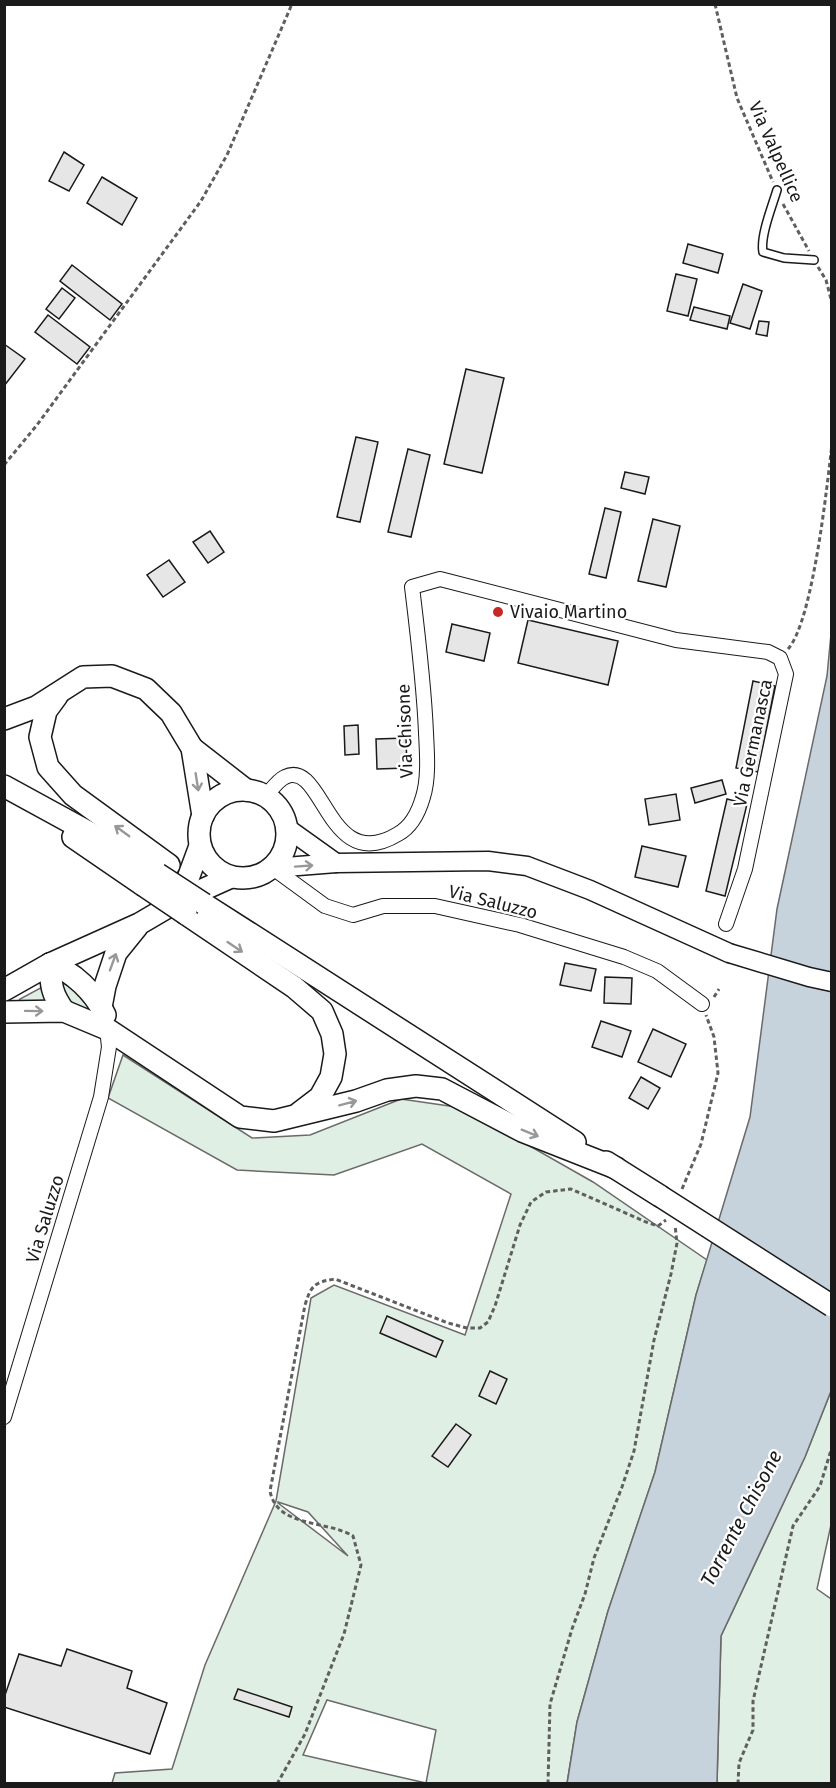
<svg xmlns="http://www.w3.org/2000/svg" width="836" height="1788" viewBox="0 0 836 1788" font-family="'Fira Sans',sans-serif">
	<rect width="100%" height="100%" fill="#fff"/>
	<g fill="#e0efe3" stroke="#6a6a6a" stroke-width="1.5" fill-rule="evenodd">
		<polygon points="62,977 74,984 97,1017 92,1019 63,997"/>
		<polygon points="46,985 54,1006 18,1002 20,999"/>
		<path d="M123,1055l129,83 58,-3 91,-36 62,9 130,74 114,78 -11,35 -41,177 -47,139 -31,111 -10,61h-455l3,-10 57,-4 33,-104 71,-164 35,-203 23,-13 131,50 46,-141 -89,-50 -88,31 -97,-5 -129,-72zM278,1502l30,10 40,44 -70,-53zM327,1700l109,30 -10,53 -123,-28z"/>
		<polygon points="831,1391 831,1525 817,1589 831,1599 831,1783 717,1784 721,1636 805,1457"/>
	</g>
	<polygon fill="#c6d2dc" stroke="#6a6a6a" stroke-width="1.5" points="831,634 831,1391 805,1457 721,1636 717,1783 567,1784 577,1722 608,1611 655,1472 696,1295 750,1117 777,909 827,676"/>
	<g fill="#e6e6e6" stroke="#1a1a1a" stroke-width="1.5">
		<polygon points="64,152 84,165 69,191 49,181"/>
		<polygon points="102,177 137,198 122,225 87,203"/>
		<polygon points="688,244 723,254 718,273 683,263"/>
		<polygon points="72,265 122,304 110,320 60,281"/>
		<polygon points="676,274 697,279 688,316 667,311"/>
		<polygon points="743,284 762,291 750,329 730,323"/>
		<polygon points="62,288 75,298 59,319 46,309"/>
		<polygon points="694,307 730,316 727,329 690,320"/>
		<polygon points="48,315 90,347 77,364 35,332"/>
		<polygon points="759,321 769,322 767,336 756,334"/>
		<polygon points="4,344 25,359 4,386"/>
		<polygon points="466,369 504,378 482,473 444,464"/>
		<polygon points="356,437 378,442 360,522 337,517"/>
		<polygon points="408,449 430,455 411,537 388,532"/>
		<polygon points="625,472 649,477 645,494 621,488"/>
		<polygon points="605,508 621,512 606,578 589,574"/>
		<polygon points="653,519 680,526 666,587 638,581"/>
		<polygon points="210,531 224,552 208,563 193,542"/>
		<polygon points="169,560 185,582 163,597 147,575"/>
		<polygon points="528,620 618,641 608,685 518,663"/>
		<polygon points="452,624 490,633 484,661 446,652"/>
		<polygon points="753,681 775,686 758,772 736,768"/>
		<polygon points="358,725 359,754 345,755 344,726"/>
		<polygon points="406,738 407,768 377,769 376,739"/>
		<polygon points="722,780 726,794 695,803 691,788"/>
		<polygon points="676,794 680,820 649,825 645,799"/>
		<polygon points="727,799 747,804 725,896 706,891"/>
		<polygon points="642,846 686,856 678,887 635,877"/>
		<polygon points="565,963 596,969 591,991 560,985"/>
		<polygon points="605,977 632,978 631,1004 604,1003"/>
		<polygon points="601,1021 631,1031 622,1057 592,1047"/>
		<polygon points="653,1029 686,1044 671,1077 638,1062"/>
		<polygon points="641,1077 660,1088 648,1109 629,1098"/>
		<polygon points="387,1316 443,1341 436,1357 380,1333"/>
		<polygon points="490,1371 507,1379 496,1404 479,1396"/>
		<polygon points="456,1424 471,1435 448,1467 432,1456"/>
		<polygon points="67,1649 132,1671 127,1688 167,1703 150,1754 4,1707 4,1698 19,1654 61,1666"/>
		<polygon points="238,1689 292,1707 289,1717 234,1699"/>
	</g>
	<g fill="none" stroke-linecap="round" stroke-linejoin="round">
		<defs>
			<path id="lane" d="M777,190c-5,17 -17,46 -14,62l21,6 30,2"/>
			<g id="street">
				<path d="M266,796c5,-6 12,-16 19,-19 39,-19 42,100 113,57 13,-7 21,-23 25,-37 6,-19 4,-44 3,-64 -2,-49 -8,-97 -14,-146l28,-8 236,61 92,12 12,6 6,16 -41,195 -19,55"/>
				<polyline points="273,868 325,906 353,915 383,906 435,906 520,925 624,957 657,971 702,1004"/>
				<polyline points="4,1417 101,1097 109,1047 107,1029"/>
			</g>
			<g id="secondary">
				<polyline points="287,828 336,863"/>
				<polyline points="273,868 336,863 488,861 527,866 590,890 729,953"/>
			</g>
			<g id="primary">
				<polyline points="57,696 46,711 40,737 48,767 73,795 169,865"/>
				<polyline points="4,719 36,707 83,677 112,676 146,689 171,713 192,748 203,816"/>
				<polyline points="192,748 246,790"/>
				<polyline points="4,786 90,833 158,874"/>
				<circle cx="243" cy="834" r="44"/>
				<polyline points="73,837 143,885"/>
				<polyline points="180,900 200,846"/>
				<polyline points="204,904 575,1142"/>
				<polyline points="186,914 294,987 322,1011 332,1034 335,1054 331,1077 320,1097 299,1113"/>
				<path d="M50,964c23,7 45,29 55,51"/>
				<path d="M50,964c1,21 1,29 14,47"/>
				<polyline points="4,990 50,964 139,924 180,900 231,877"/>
				<polyline points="101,1007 105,986 116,953 137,927"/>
				<polyline points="4,1012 64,1011 107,1029 240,1117 274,1121 356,1101 387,1090 416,1086 442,1089 522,1131 616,1168"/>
				<polyline points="606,1162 660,1196"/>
			</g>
		</defs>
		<use href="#lane" stroke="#1a1a1a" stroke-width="10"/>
		<use href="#street" stroke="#1a1a1a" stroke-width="16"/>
		<use href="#secondary" stroke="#1a1a1a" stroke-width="21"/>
		<use href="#primary" stroke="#1a1a1a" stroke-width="24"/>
		<g stroke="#5f5f5f" stroke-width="3" stroke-dasharray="4.5 3" stroke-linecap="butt">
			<polyline points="715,4 737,98 773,182"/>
			<polyline points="783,204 809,251"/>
			<polyline points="818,267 826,280 832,303"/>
			<polyline points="4,465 37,425 201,201 227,155 292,4"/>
			<path d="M788,649c25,-28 39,-163 44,-205"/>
			<polyline points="714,997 719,989"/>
			<polyline points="682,1189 701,1144 718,1073 714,1037 706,1015"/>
			<path d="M277,1784l28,-50 39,-100 17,-69 -8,-29c-26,-16 -76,-8 -83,-45l35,-186c6,-19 9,-23 30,-26l113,44 19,5h13l8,-6 7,-16 25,-81 11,-23 15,-10 25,-3 75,33 12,4 8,-6"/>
			<polyline points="548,1784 550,1704 572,1629 585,1594 594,1558 622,1487 634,1451 654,1340 671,1274 677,1243 675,1225"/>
			<polyline points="738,1784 739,1763 753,1730 753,1701 793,1526 820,1486 832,1447"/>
		</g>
		<use href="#lane" stroke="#fff" stroke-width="7"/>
		<use href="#street" stroke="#fff" stroke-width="14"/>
		<use href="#secondary" stroke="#fff" stroke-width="18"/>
		<use href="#primary" stroke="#fff" stroke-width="21"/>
		<defs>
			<polyline id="secondary-bridge" points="729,953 809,977 832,982"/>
			<g id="primary-bridge">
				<polyline points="158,874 204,904"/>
				<polyline points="143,885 186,914"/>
				<polyline points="660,1196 832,1306"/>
			</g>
		</defs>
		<use href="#secondary-bridge" stroke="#1a1a1a" stroke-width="21" stroke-linecap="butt"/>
		<use href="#primary-bridge" stroke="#1a1a1a" stroke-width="24" stroke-linecap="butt"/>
		<use href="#secondary-bridge" stroke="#fff" stroke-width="18"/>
		<use href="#primary-bridge" stroke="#fff" stroke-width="21"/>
	</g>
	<defs><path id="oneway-shaft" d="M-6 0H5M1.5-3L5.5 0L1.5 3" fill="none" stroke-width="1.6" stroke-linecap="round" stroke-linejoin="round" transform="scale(1.5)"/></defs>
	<g stroke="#989898">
		<use href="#oneway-shaft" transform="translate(197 782) rotate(81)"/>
		<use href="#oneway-shaft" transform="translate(122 831) rotate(-144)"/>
		<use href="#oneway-shaft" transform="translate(304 866) rotate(-4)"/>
		<use href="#oneway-shaft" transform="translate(235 947) rotate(34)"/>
		<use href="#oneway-shaft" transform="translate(113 962) rotate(-70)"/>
		<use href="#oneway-shaft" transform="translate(34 1011) rotate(1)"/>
		<use href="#oneway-shaft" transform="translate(348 1103) rotate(-15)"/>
		<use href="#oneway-shaft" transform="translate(530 1133) rotate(22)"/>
	</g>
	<circle fill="#c62828" stroke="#fff" stroke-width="2" cx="498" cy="612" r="6"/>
	<g text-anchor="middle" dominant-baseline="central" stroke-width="4.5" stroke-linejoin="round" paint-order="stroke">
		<g font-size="18" fill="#1a1a1a" stroke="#fff">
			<text transform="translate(776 152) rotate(66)">Via Valpellice</text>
			<text transform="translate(405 731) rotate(-92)">Via Chisone</text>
			<text transform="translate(753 743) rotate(-78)">Via Germanasca</text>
			<text transform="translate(493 902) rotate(14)">Via Saluzzo</text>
			<text transform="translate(45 1219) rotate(-73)">Via Saluzzo</text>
		</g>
		<g font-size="18" fill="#1a1a1a" stroke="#fff" text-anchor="start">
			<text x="510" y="612">Vivaio Martino</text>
		</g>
		<g font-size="20" font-style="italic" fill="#1a1a1a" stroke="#fff">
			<text transform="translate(741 1518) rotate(-62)">Torrente Chisone</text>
		</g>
	</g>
	<rect width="836" height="1788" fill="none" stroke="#1a1a1a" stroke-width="12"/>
</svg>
